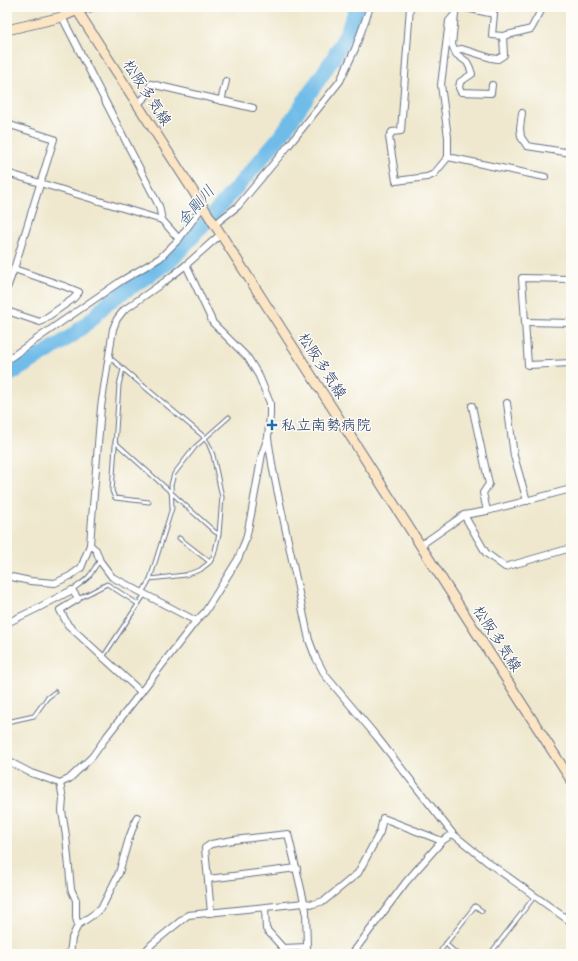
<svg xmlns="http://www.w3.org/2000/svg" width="578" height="961" viewBox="0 0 578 961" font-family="'Architects Daughter','Klee One',sans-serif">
	<rect width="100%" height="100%" fill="#fdfcf7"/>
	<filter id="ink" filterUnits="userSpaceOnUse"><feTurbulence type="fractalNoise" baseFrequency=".025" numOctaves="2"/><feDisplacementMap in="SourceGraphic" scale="8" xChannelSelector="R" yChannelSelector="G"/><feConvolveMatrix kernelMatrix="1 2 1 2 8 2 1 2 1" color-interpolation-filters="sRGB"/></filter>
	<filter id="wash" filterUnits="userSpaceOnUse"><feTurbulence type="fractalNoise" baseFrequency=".012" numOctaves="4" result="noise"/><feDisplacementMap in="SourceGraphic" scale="16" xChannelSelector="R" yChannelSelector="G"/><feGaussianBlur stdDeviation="0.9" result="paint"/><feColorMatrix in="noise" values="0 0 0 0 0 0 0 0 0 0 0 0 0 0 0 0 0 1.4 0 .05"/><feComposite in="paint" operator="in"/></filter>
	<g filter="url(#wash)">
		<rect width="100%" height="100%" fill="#efe8ce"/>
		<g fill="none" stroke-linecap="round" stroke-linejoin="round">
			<polyline stroke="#6fbce9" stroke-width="15" points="7,376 47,352 73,335 93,318 107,303 171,261 252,170 282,134 334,57 347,32 357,7"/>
		</g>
	</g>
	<g filter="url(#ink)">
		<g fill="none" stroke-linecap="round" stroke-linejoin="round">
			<defs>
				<g id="lane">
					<polyline points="109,357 202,435 208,443 213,455 222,497 219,534 214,555 210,562 200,570 185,575 150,579 142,593"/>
					<polyline points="123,369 119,385 112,491 115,498 149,502"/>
					<path d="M115,442c33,30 67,60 100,90l4,2"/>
					<polyline points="179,538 210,562"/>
					<polyline points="150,579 172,508 171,485 174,474 195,447 229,417"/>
					<path d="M72,590c6,-5 14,-9 18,-15 4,-5 5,-10 10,-14"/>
					<polyline points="78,599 107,584 138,604"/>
					<polyline points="103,657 145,594"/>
					<polyline points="7,722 34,716 47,698 55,692"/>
					<polyline points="446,943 449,947 457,954"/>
					<polyline points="441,950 475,906 482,911"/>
					<polyline points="490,954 535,896"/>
				</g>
				<g id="street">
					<polyline points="410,7 401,131 392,132 389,137 396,181 427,177 434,174 448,157 448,137 441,85 449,21 455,14 455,7"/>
					<polyline points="461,7 494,14 492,35 503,36 531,29 543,7"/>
					<polyline points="455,14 452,45 456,54 467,62 470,68 472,74 460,82 459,88 461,92 491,93 492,85"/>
					<polyline points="62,17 159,206 162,220 179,239"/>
					<polyline points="455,50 462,49 491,58 498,59 504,55 503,36"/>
					<polyline points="221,101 226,81"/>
					<polyline points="138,104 149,93 151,84 253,108"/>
					<polyline points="522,113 520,128 521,137 527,146 571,153"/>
					<polyline points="7,124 54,139 14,269 7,288"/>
					<polyline points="448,157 545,177"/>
					<polyline points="7,173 162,220"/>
					<polyline points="215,224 238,206 289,145 340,81 355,49 370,7"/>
					<polyline points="571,279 522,278 528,365 571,363"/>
					<polyline points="7,311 40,322 73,299 79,292 64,286 14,269"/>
					<polyline points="526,322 571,323"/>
					<polyline points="7,360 54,327 121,281 160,258 179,239 203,206"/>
					<polyline points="507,403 514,456 527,501"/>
					<polyline points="472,406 489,484 483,493 487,511"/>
					<polyline points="268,438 273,470 309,640 315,656 325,675 377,737 453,834 486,861 571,922"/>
					<polyline points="464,515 486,553 505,567 571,548"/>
					<polyline points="90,545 96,550 100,561 112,577 196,621"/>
					<polyline points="421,545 464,515 487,511 571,489"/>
					<polyline points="7,576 30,581 55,583 70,576 81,568 90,545 91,531 101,407 113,329 117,319 124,310 164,282 186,265 221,234"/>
					<polyline points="7,623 36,609 72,590 78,599 60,610 68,625 141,692"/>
					<polyline points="7,759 8,761 31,773 60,783 69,779 92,757 107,736 196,621 205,612 238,559 246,539 251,515 262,454 268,437 270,415 270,403 259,376 248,358 213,323 186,265"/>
					<polyline points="60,783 63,799 62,811 66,836 71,889 76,900 76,918 78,925 72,938 70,954"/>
					<polyline points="208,879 297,868"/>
					<polyline points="211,913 205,848 211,844 233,840 288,834 306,910 307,947 283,948 266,929 265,908"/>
					<polyline points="78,925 84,921 101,909 119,873 129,838 137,817"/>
					<polyline points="143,954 152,944 188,915 304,903 313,904 324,901 358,873 380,832 383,818 442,841 453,834"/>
					<polyline points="352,954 406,882 442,841"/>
				</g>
				<g id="secondary">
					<polyline points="75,7 571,780"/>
					<polyline points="7,30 62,17 78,10 90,7"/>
				</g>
			</defs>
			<use href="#lane" stroke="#657085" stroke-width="5"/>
			<use href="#street" stroke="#657085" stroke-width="8"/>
			<use href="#secondary" stroke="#657085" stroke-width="11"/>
			<use href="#lane" stroke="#fff" stroke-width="3"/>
			<use href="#street" stroke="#fff" stroke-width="6"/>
			<use href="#secondary" stroke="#fce5c4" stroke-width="9"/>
		</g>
	</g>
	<path fill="#1f6fb2" stroke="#fdfcf7" stroke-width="1.5" d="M270 419h4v4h4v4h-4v4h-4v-4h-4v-4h4z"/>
	<g text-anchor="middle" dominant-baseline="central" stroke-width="3" stroke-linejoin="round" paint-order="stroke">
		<g font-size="15" fill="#1b2f5e" stroke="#fdfcf7">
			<text transform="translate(147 93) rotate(57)">松阪多気線</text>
			<text transform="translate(322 366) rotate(57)">松阪多気線</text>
			<text transform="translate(497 639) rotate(57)">松阪多気線</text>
		</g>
		<g font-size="15" fill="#1b2f5e" stroke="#fdfcf7" text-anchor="start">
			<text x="281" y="425">私立南勢病院</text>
		</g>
		<g font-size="16" font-style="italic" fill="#345988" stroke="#fdfcf7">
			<text transform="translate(196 206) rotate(-49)">金剛川</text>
		</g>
	</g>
	<rect width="578" height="961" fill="none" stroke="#fdfcf7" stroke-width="24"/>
</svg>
